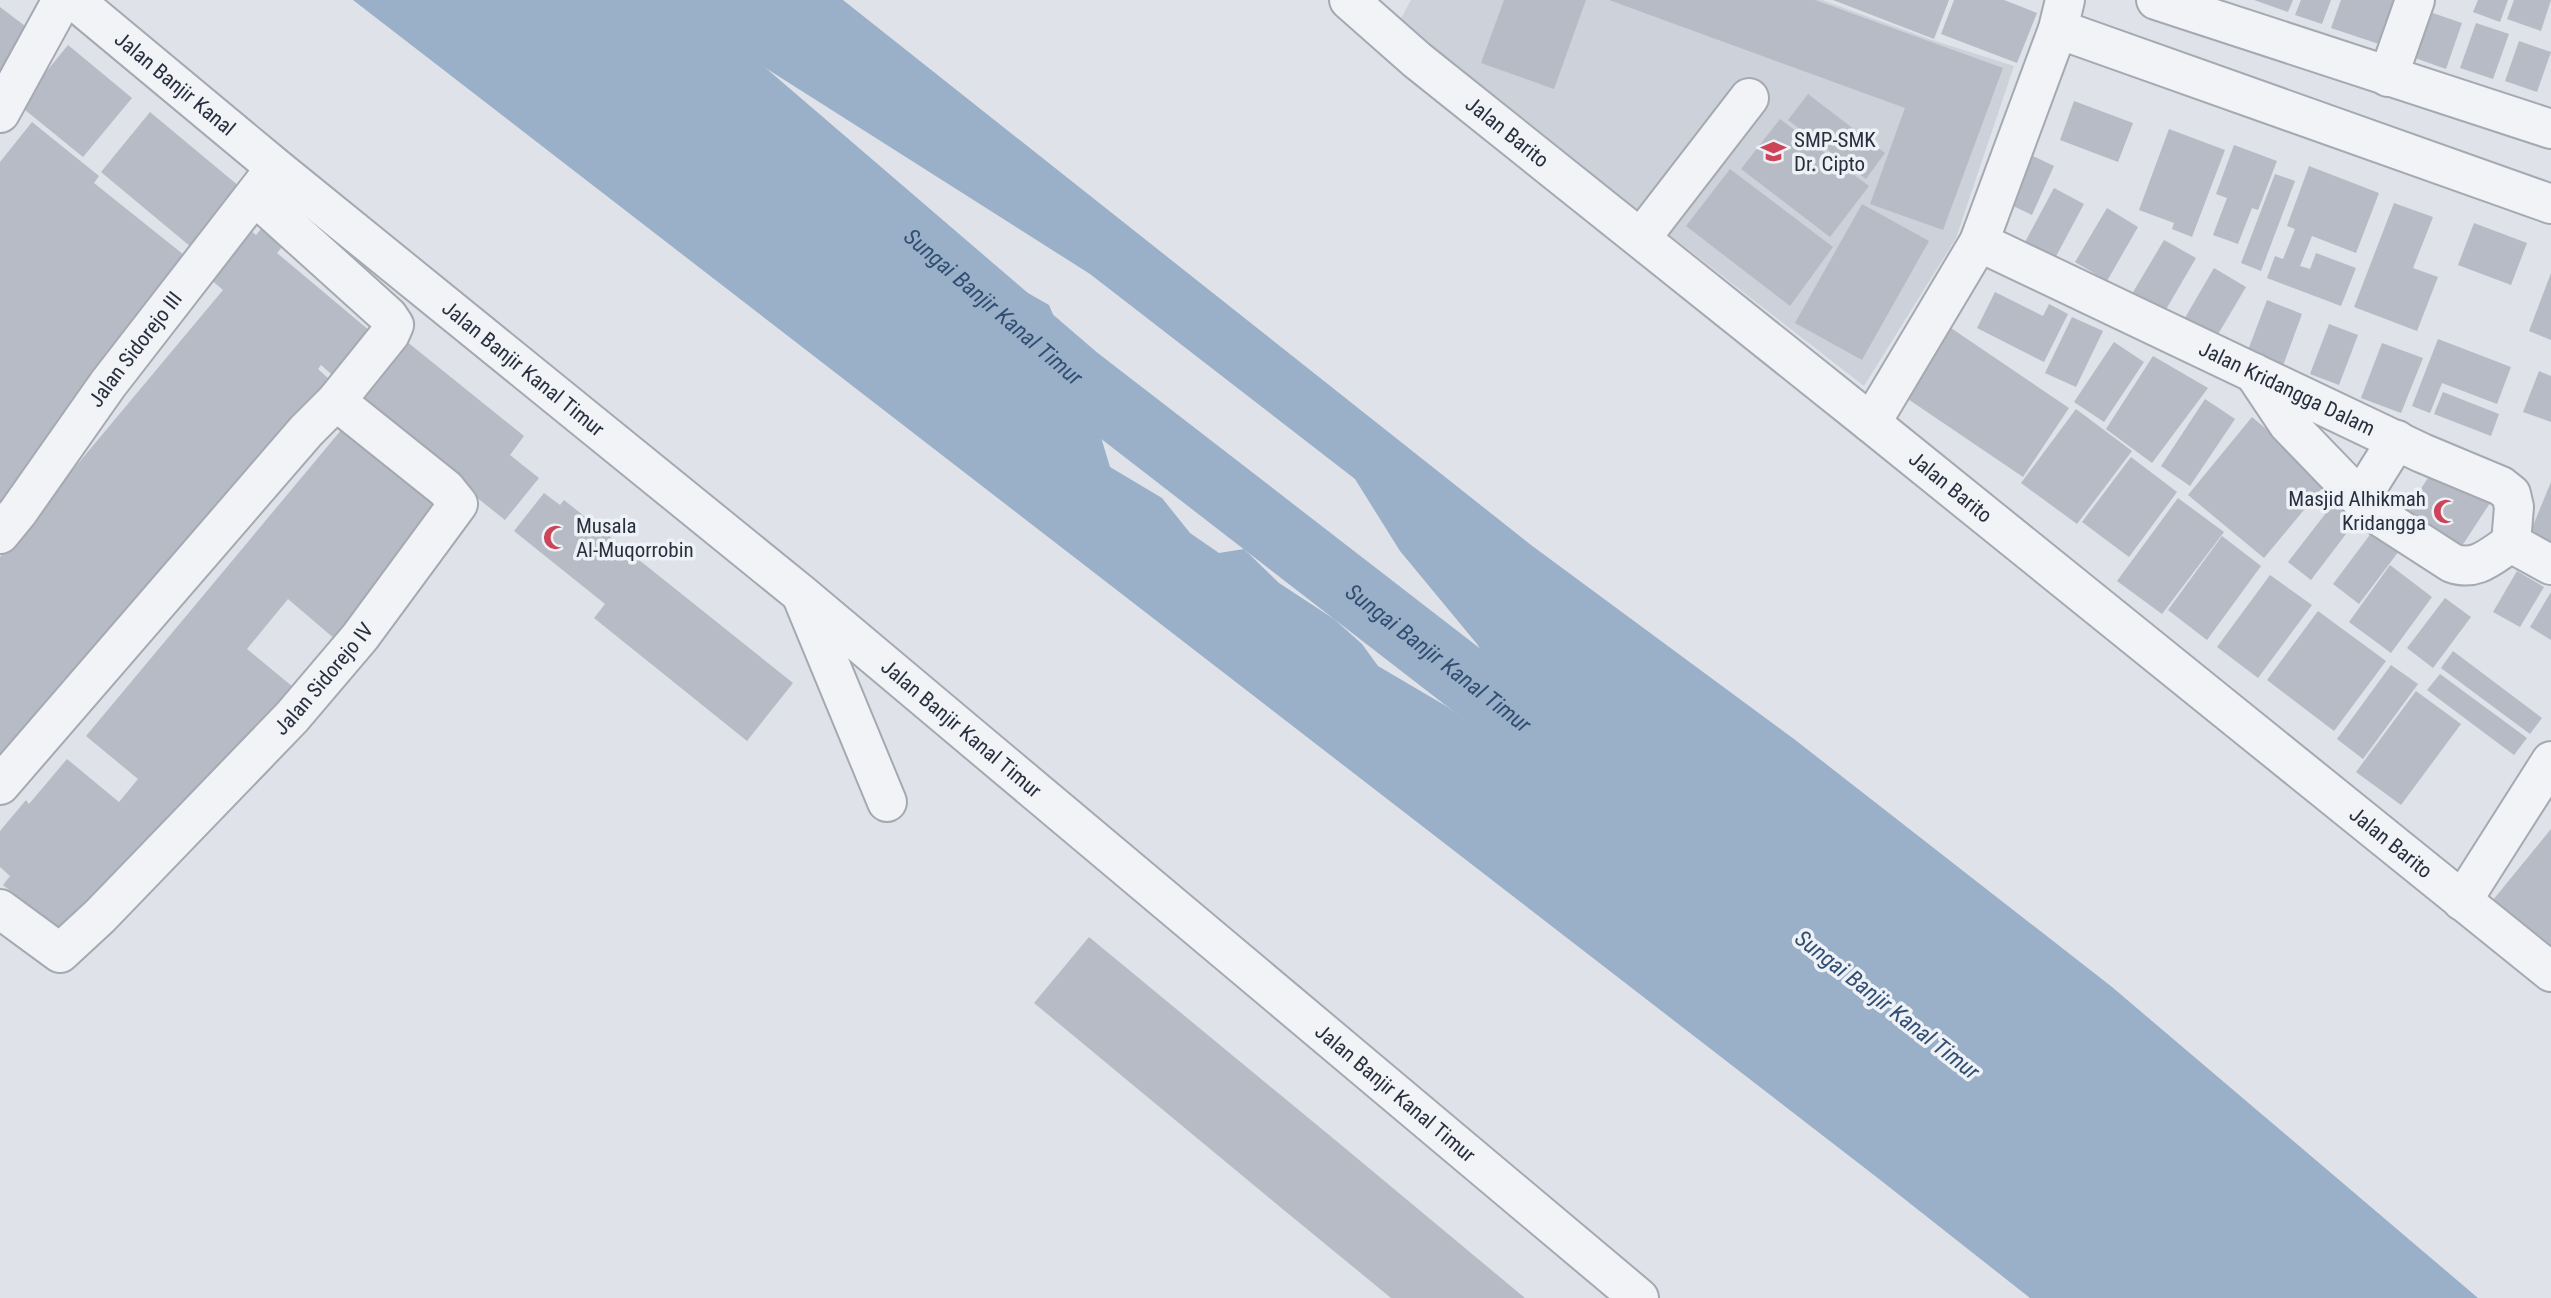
<svg xmlns="http://www.w3.org/2000/svg" width="2551" height="1298" viewBox="0 0 2551 1298" font-family="'Roboto Condensed',sans-serif">
	<rect width="100%" height="100%" fill="#dfe2e8"/>
	<polygon fill="#cdd1da" points="1411,0 1822,0 1932,40 2014,66 1956,238 1864,386 1398,24"/>
	<path fill="#99b0c8" fill-rule="evenodd" d="M353,0h490l688,545 263,194 318,248 366,311h-448l-151,-119zM676,11l414,263 265,205 45,72 77,93 45,72 37,41 42,29 -21,7 -50,-36 -25,-9 -59,-42 -68,-40 -16,-22 -28,-25 -55,-36 -35,-34 -25,4 -29,-20 -28,-35 -52,-31 -19,-63 -42,-99 -56,-32 -109,-43 -28,-22 -34,-65 -49,-41 -84,-40z"/>
	<g fill="none" stroke-linecap="round" stroke-linejoin="round">
		<path stroke="#99b0c8" stroke-width="66" id="s1" d="M636,0l439,377 538,416"/>
	</g>
	<g fill="#b6bbc5">
		<polygon points="1504,0 1586,0 1554,89 1481,63"/>
		<polygon points="1609,0 1815,0 2003,68 1943,230 1870,204 1905,108"/>
		<polygon points="1833,0 1949,0 1934,39"/>
		<polygon points="1954,0 2004,0 2037,13 2017,63 1941,34"/>
		<polygon points="2254,0 2293,0 2288,12"/>
		<polygon points="2301,0 2331,0 2322,24 2295,15"/>
		<polygon points="2341,0 2402,0 2385,46 2331,28"/>
		<polygon points="2478,0 2508,0 2500,22 2473,12"/>
		<polygon points="2514,0 2551,0 2541,31 2507,19"/>
		<polygon points="0,7 33,32 0,74"/>
		<polygon points="2418,8 2462,23 2446,69 2401,53"/>
		<polygon points="2476,23 2509,34 2493,79 2460,68"/>
		<polygon points="2519,41 2551,52 2537,92 2505,81"/>
		<polygon points="68,45 132,98 83,157 19,105"/>
		<polygon points="1808,94 1885,153 1866,179 1788,120"/>
		<polygon points="2074,101 2133,123 2118,162 2060,140"/>
		<polygon points="150,112 246,192 197,252 101,172"/>
		<polygon points="1780,119 1869,186 1830,237 1741,169"/>
		<polygon points="32,122 99,176 94,183 194,263 0,508 0,162"/>
		<polygon points="2169,129 2225,150 2192,237 2172,229 2174,223 2139,210"/>
		<polygon points="2234,145 2277,161 2258,210 2252,208 2238,244 2213,235 2227,198 2216,194"/>
		<polygon points="2029,154 2054,166 2032,215 2007,203"/>
		<polygon points="2309,166 2379,193 2356,253 2312,236 2300,266 2310,269 2316,253 2356,268 2341,306 2267,278 2275,256 2283,259 2295,229 2287,226"/>
		<polygon points="1730,169 1833,247 1790,306 1686,226"/>
		<polygon points="2275,174 2295,181 2261,271 2241,263"/>
		<polygon points="2054,188 2084,204 2054,260 2024,244"/>
		<polygon points="2394,203 2433,217 2413,268 2438,277 2417,331 2354,307"/>
		<polygon points="1862,204 1929,241 1862,360 1795,323"/>
		<polygon points="2107,208 2138,227 2107,281 2075,262"/>
		<polygon points="2474,223 2527,243 2511,285 2458,265"/>
		<polygon points="265,224 286,242 277,253 376,336 339,381 321,365 318,369 330,380 0,777 0,557 223,290 209,278 250,230 256,235"/>
		<polygon points="2164,240 2196,258 2161,318 2129,299"/>
		<polygon points="2214,268 2246,287 2214,341 2182,323"/>
		<polygon points="2551,273 2551,340 2529,331"/>
		<polygon points="1995,292 2043,316 2049,304 2068,314 2044,362 1977,328"/>
		<polygon points="2267,300 2302,314 2281,371 2245,358"/>
		<polygon points="2072,317 2103,331 2076,387 2045,373"/>
		<polygon points="2329,324 2358,335 2339,385 2310,374"/>
		<polygon points="1948,326 2069,408 2023,477 1902,395"/>
		<polygon points="2438,339 2511,367 2497,404 2442,383 2430,413 2412,406"/>
		<polygon points="406,341 524,436 510,455 539,478 505,520 357,402"/>
		<polygon points="2114,342 2144,362 2104,422 2074,402"/>
		<polygon points="2382,343 2423,358 2401,413 2361,398"/>
		<polygon points="2153,356 2208,388 2152,463 2106,429"/>
		<polygon points="2539,371 2551,376 2551,422 2523,412"/>
		<polygon points="2443,392 2499,414 2491,436 2434,414"/>
		<polygon points="2205,399 2235,419 2190,486 2161,466"/>
		<polygon points="2076,409 2132,451 2077,524 2021,483"/>
		<polygon points="2252,417 2328,481 2264,558 2188,495"/>
		<polygon points="347,423 447,506 336,640 288,599 247,649 293,687 176,818 58,929 3,885 10,876 0,867 0,831 26,800 29,804 67,759 119,802 138,779 86,736"/>
		<polygon points="2131,457 2177,492 2129,557 2082,522"/>
		<polygon points="2437,464 2492,500 2454,558 2400,521"/>
		<polygon points="2551,482 2551,550 2527,540"/>
		<polygon points="2343,491 2365,509 2311,580 2288,562"/>
		<polygon points="544,493 560,505 564,500 793,683 747,741 594,618 605,604 514,531"/>
		<polygon points="2178,498 2224,532 2162,614 2117,581"/>
		<polygon points="2375,528 2402,547 2359,604 2333,584"/>
		<polygon points="2222,536 2261,566 2207,640 2168,610"/>
		<polygon points="2390,565 2432,597 2391,653 2349,622"/>
		<polygon points="2517,571 2544,587 2520,627 2493,612"/>
		<polygon points="2270,575 2312,605 2258,678 2217,647"/>
		<polygon points="2551,592 2551,640 2530,627"/>
		<polygon points="2445,598 2471,617 2433,668 2407,648"/>
		<polygon points="2318,611 2386,661 2334,731 2267,680"/>
		<polygon points="2453,651 2542,718 2530,734 2441,668"/>
		<polygon points="2391,665 2418,684 2363,759 2337,739"/>
		<polygon points="2440,674 2527,738 2514,755 2427,690"/>
		<polygon points="2416,691 2461,724 2401,805 2356,772"/>
		<polygon points="2551,829 2551,948 2493,900"/>
		<polygon points="1089,937 1340,1144 1525,1298 1391,1298 1285,1211 1034,1003"/>
	</g>
	<g fill="none" stroke-linecap="round" stroke-linejoin="round">
		<defs>
			<g id="minor">
				<path id="s2" d="M74,0l202,168 525,426 838,704"/>
				<path id="s3" d="M1349,0l68,60 454,363 680,549"/>
				<polyline points="2156,0 2551,129"/>
				<polyline points="2058,29 2551,204"/>
				<polyline points="2388,77 2415,0"/>
				<polyline points="0,113 62,0"/>
				<polyline points="1641,238 1749,98"/>
				<path id="s4" d="M1979,242l443,211 79,33 10,8 3,13 -3,36 40,22"/>
				<path d="M2254,373l34,51 85,88 79,51c24,9 39,-7 59,-20"/>
				<polyline points="1871,423 1979,242 2058,29 2065,0"/>
				<polyline points="2360,499 2397,440"/>
				<path id="s5" d="M0,534l18,-22 90,-128 162,-209"/>
				<polyline points="803,599 887,802"/>
				<polyline points="0,785 306,431 336,401 390,334 394,325 388,316 255,196"/>
				<polyline points="2462,901 2551,761"/>
				<path id="s6" d="M0,909l60,44 40,-37 192,-199 68,-80 98,-133 -12,-15 -110,-88"/>
			</g>
		</defs>
		<use href="#minor" stroke="#a4a9b2" stroke-width="42"/>
		<use href="#minor" stroke="#f1f3f6" stroke-width="38"/>
	</g>
	<defs>
		<symbol id="school-bare" viewBox="-9 -9 18 18"><path d="M0-5L7-2L0 1L-7-2ZM-4 1L0 2.5L4 1V4Q0 6-4 4Z" fill="#cd4358" stroke="#eef1f6" stroke-width="2.5" paint-order="stroke"/></symbol>
		<symbol id="mosque-bare" viewBox="-9 -9 18 18"><path d="M3.5-4.9A6 6 0 1 0 3.5 4.9A5 5 0 1 1 3.5-4.9Z" fill="#cd4358" stroke="#eef1f6" stroke-width="2.5" paint-order="stroke"/></symbol>
	</defs>
	<g fill-rule="evenodd">
		<use href="#school-bare" x="1756" y="134" width="35" height="35"/>
		<use href="#mosque-bare" x="2428" y="494" width="35" height="35"/>
		<use href="#mosque-bare" x="538" y="520" width="35" height="35"/>
	</g>
	<g text-anchor="middle" dominant-baseline="central" stroke-width="7" stroke-linejoin="round" paint-order="stroke">
		<g font-size="21" fill="#28303f" stroke="#eef1f6">
			<text stroke="none"><textPath href="#s2" startOffset="131">Jalan Banjir Kanal</textPath></text>
			<text stroke="none"><textPath href="#s3" startOffset="206">Jalan Barito</textPath></text>
			<text stroke="none"><textPath href="#s5" startOffset="229">Jalan Sidorejo III</textPath></text>
			<text stroke="none"><textPath href="#s2" startOffset="581">Jalan Banjir Kanal Timur</textPath></text>
			<text stroke="none"><textPath href="#s4" startOffset="341">Jalan Kridangga Dalam</textPath></text>
			<text stroke="none"><textPath href="#s3" startOffset="774">Jalan Barito</textPath></text>
			<text stroke="none"><textPath href="#s6" startOffset="455">Jalan Sidorejo IV</textPath></text>
			<text stroke="none"><textPath href="#s2" startOffset="1148">Jalan Banjir Kanal Timur</textPath></text>
			<text stroke="none"><textPath href="#s3" startOffset="1340">Jalan Barito</textPath></text>
			<text stroke="none"><textPath href="#s2" startOffset="1715">Jalan Banjir Kanal Timur</textPath></text>
		</g>
		<g font-size="21" fill="#28303f" stroke="#eef1f6" text-anchor="start">
			<text x="1794" y="140">SMP-SMK<tspan x="1794" dy="24">Dr. Cipto</tspan></text>
			<text x="2426" y="499" text-anchor="end">Masjid Alhikmah<tspan x="2426" dy="24">Kridangga</tspan></text>
			<text x="576" y="526">Musala<tspan x="576" dy="24">Al-Muqorrobin</tspan></text>
		</g>
		<g font-size="23" font-style="italic" fill="#324f73" stroke="#eef1f6">
			<text stroke="none"><textPath href="#s1" startOffset="471">Sungai Banjir Kanal Timur</textPath></text>
			<text stroke="none"><textPath href="#s1" startOffset="1038">Sungai Banjir Kanal Timur</textPath></text>
			<text transform="translate(1887 1005) rotate(38)">Sungai Banjir Kanal Timur</text>
		</g>
	</g>
</svg>
